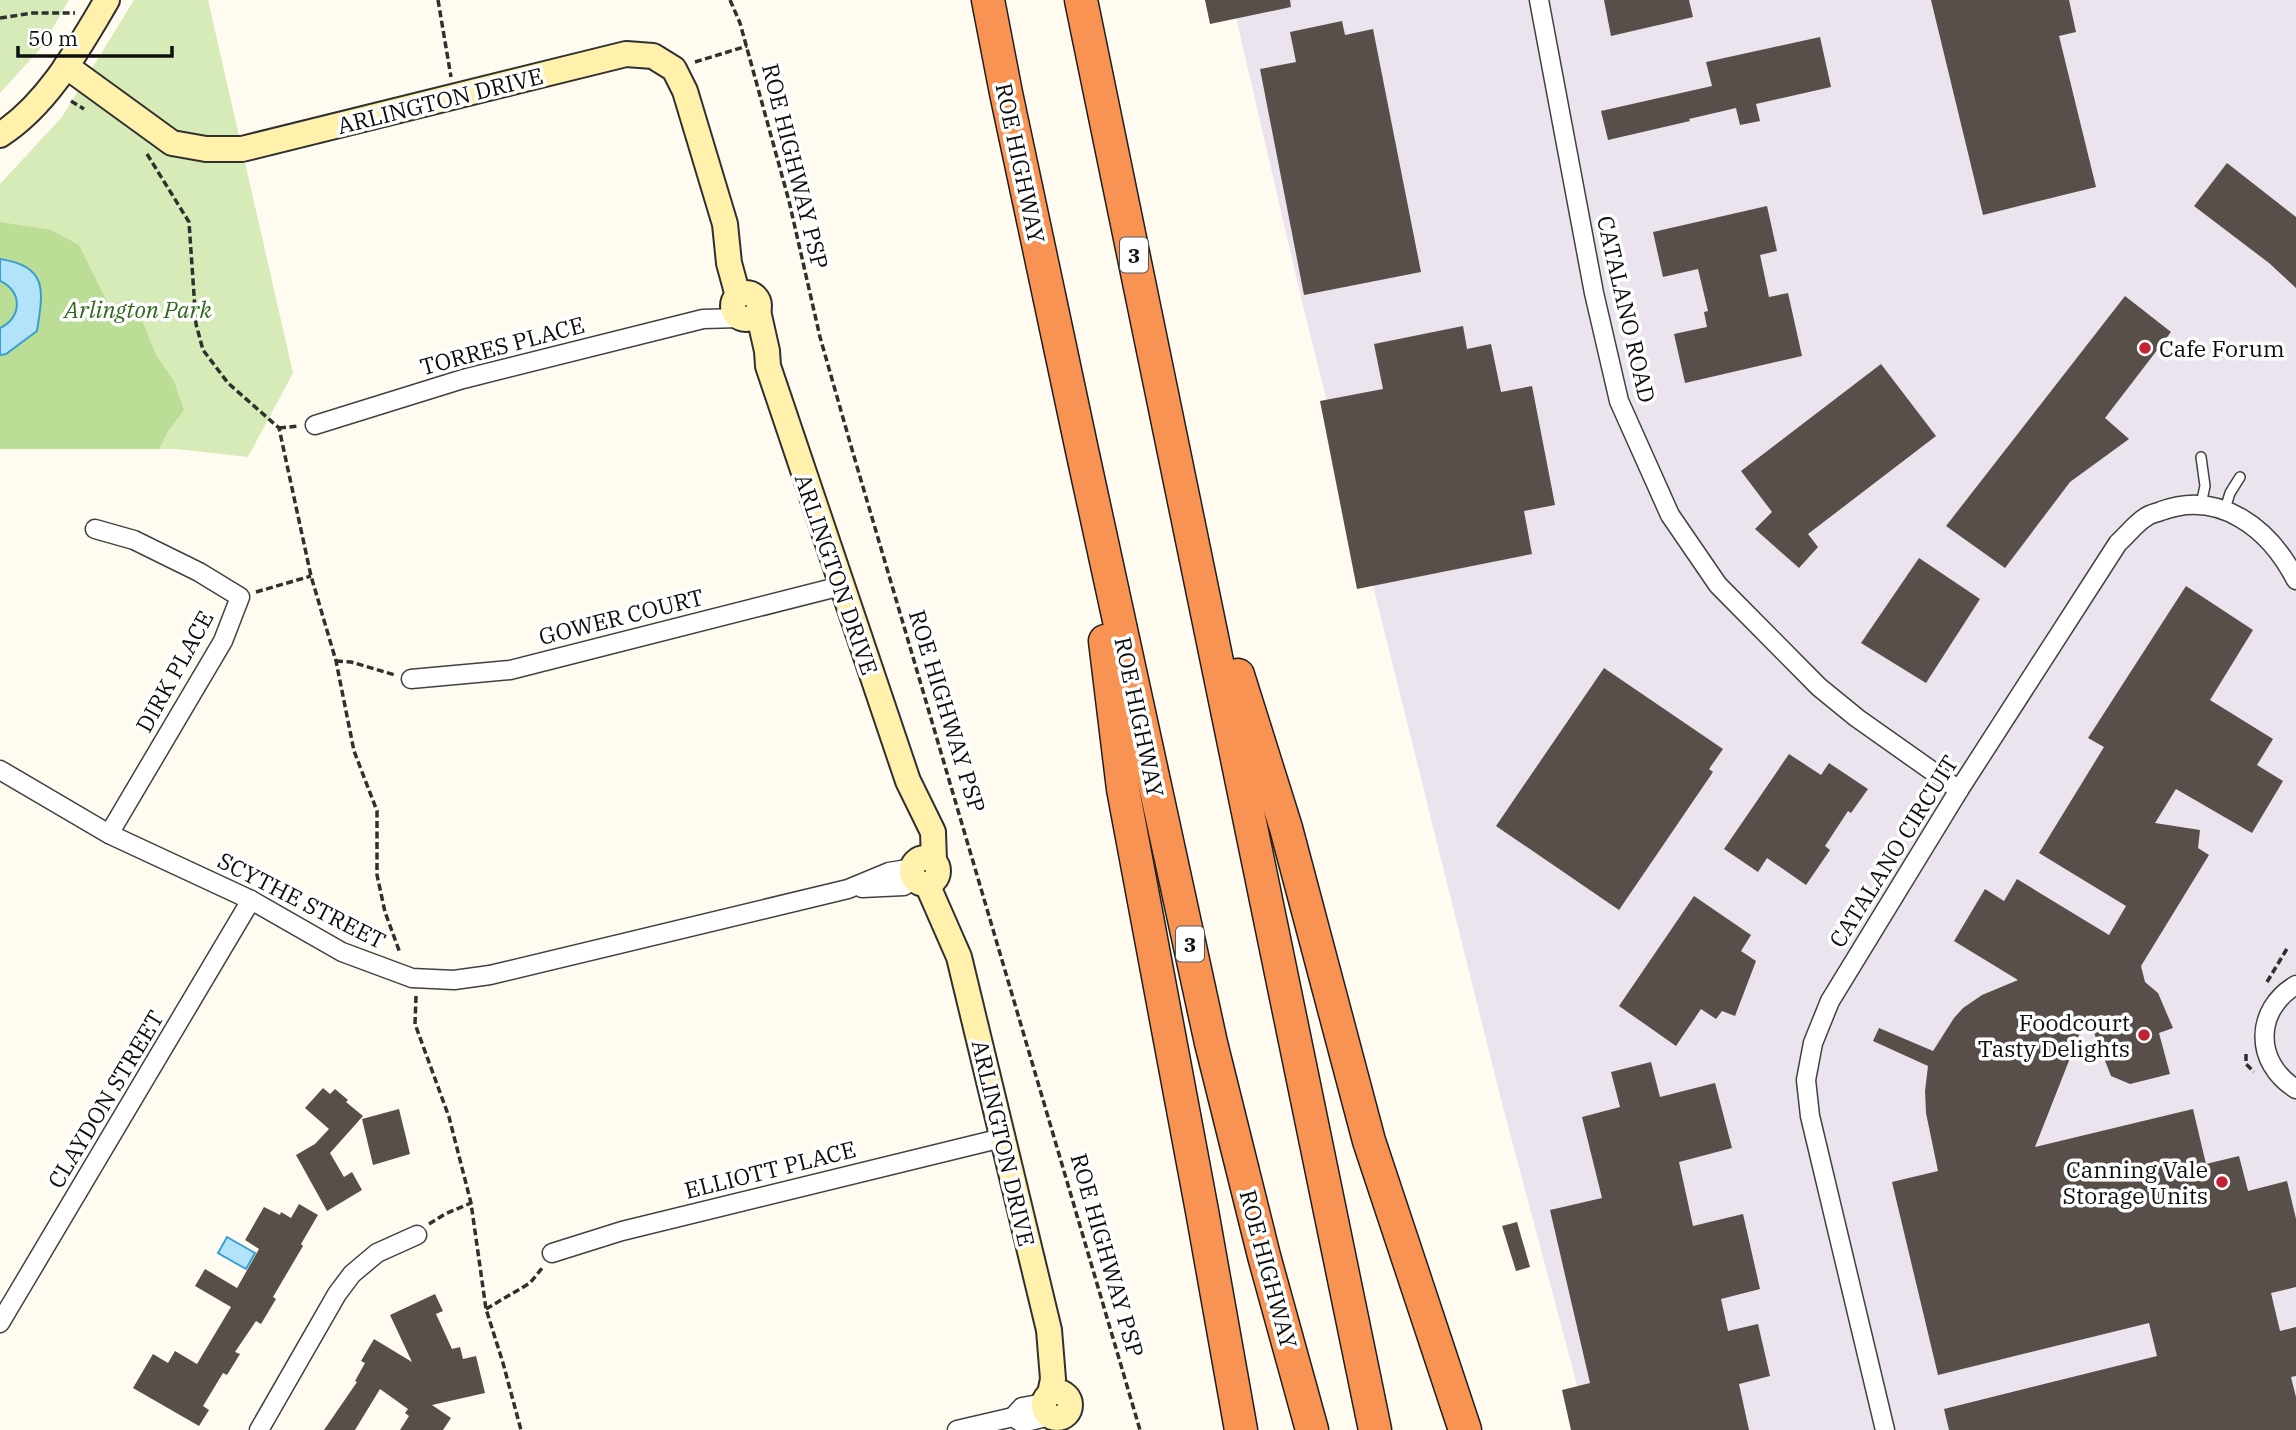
<svg xmlns="http://www.w3.org/2000/svg" width="2296" height="1430" viewBox="0 0 2296 1430" font-family="'IBM Plex Serif',serif">
	<rect width="100%" height="100%" fill="#fffbf0"/>
	<polygon fill="#ebe3ed" points="1232,0 2296,0 2296,1430 1589,1430 1502,1103 1303,306"/>
	<g fill="#d6ebb8">
		<polygon points="0,0 69,0 41,48 0,93"/>
		<polygon points="134,0 208,0 293,373 248,457 176,449 0,449 0,184 62,117"/>
	</g>
	<g fill="#bbdd96">
		<polygon points="0,222 51,230 79,245 109,306 133,298 156,355 174,381 184,410 168,431 159,449 0,449 0,355 6,354 37,331 20,262 0,259"/>
		<path d="M0,281c23,10 22,37 0,47z"/>
	</g>
	<g fill="#b3e3f8" stroke="#379fd2" stroke-width="2">
		<path d="M0,259c49,7 43,33 37,72l-31,23 -6,1v-27c22,-10 23,-37 0,-47z"/>
		<polygon points="227,1237 255,1253 246,1269 218,1253"/>
	</g>
	<g fill="#584f4a">
		<polygon points="1205,0 1290,0 1291,7 1210,24"/>
		<polygon points="1604,0 1689,0 1693,17 1611,36"/>
		<polygon points="1931,0 2069,0 2076,32 2059,36 2096,187 1983,215"/>
		<polygon points="1342,21 1345,35 1373,29 1421,272 1304,295 1260,69 1296,62 1290,32"/>
		<polygon points="1820,37 1831,87 1756,104 1760,121 1740,125 1736,108 1689,119 1690,121 1608,140 1601,111 1712,86 1706,62"/>
		<polygon points="2227,163 2296,217 2296,288 2269,263 2194,206"/>
		<polygon points="1767,206 1777,251 1760,255 1769,297 1788,293 1802,356 1685,383 1674,334 1707,327 1704,312 1708,311 1698,269 1663,277 1653,232"/>
		<polygon points="2125,296 2171,332 2105,418 2129,439 2070,482 2005,568 1946,526"/>
		<polygon points="1463,326 1467,349 1491,344 1501,392 1532,386 1555,505 1524,511 1532,554 1357,589 1320,401 1383,389 1374,344"/>
		<polygon points="1881,364 1936,436 1808,534 1818,547 1799,568 1755,529 1772,512 1741,471"/>
		<polygon points="1919,558 1980,599 1926,683 1861,643"/>
		<polygon points="2186,586 2253,630 2210,700 2273,739 2257,765 2283,781 2252,833 2176,789 2155,823 2200,830 2198,848 2209,855 2141,966 2145,982 2158,993 2173,1028 2159,1033 2170,1074 2130,1084 2111,1076 2087,1015 2035,1147 2193,1109 2206,1164 2239,1156 2248,1191 2287,1181 2296,1219 2296,1287 2271,1293 2280,1331 2296,1327 2296,1376 2291,1377 2296,1397 2296,1430 1949,1430 1944,1409 2157,1356 2149,1323 1938,1375 1892,1182 1938,1171 1926,1113 1925,1091 1928,1066 1873,1041 1879,1028 1933,1051 1954,1018 1963,1008 1982,995 2018,980 1954,941 1985,889 2004,901 2017,879 2109,935 2126,906 2039,853 2104,747 2088,738"/>
		<polygon points="1604,668 1723,749 1709,769 1713,772 1619,910 1496,826"/>
		<polygon points="1789,754 1821,775 1829,763 1868,789 1851,813 1848,811 1825,846 1830,850 1806,885 1767,858 1758,872 1724,849"/>
		<polygon points="1694,896 1751,935 1741,951 1756,961 1735,1016 1722,1011 1716,1019 1701,1009 1676,1046 1619,1006"/>
		<polygon points="1651,1062 1660,1097 1715,1083 1732,1148 1679,1162 1693,1226 1743,1214 1760,1289 1721,1299 1728,1331 1758,1324 1770,1376 1739,1384 1749,1430 1571,1430 1562,1390 1590,1383 1550,1210 1602,1198 1582,1117 1620,1107 1611,1072"/>
		<polygon points="323,1088 330,1094 335,1089 348,1100 346,1102 363,1116 330,1153 344,1177 352,1172 362,1190 327,1211 296,1155 315,1144 329,1129 305,1108"/>
		<polygon points="399,1109 410,1154 373,1165 362,1119"/>
		<polygon points="299,1204 318,1215 301,1244 303,1246 273,1297 276,1299 261,1324 256,1321 235,1352 240,1354 227,1375 223,1373 203,1406 209,1410 199,1426 133,1388 153,1354 168,1363 175,1351 197,1364 231,1307 195,1286 205,1269 237,1288 259,1249 245,1240 264,1207 280,1215 281,1212 291,1218"/>
		<polygon points="1517,1222 1530,1267 1516,1271 1502,1226"/>
		<polygon points="435,1294 443,1311 436,1314 452,1349 460,1347 463,1359 476,1356 485,1393 432,1405 451,1418 443,1430 400,1430 409,1416 405,1413 408,1409 380,1389 355,1430 324,1430 357,1382 355,1381 365,1363 361,1361 374,1339 412,1362 390,1315"/>
	</g>
	<g fill="none" stroke-linecap="round" stroke-linejoin="round">
		<defs>
			<g id="lane">
				<polyline points="2201,504 2205,486 2201,457"/>
				<polyline points="2225,509 2230,493 2240,477"/>
			</g>
			<g id="street">
				<polyline points="1539,0 1594,293 1619,401 1670,515 1718,585 1819,687 1857,718 1959,790"/>
				<polyline points="315,425 463,379 703,319 739,318"/>
				<polyline points="95,529 134,540 199,572 240,597 223,641 109,834"/>
				<polyline points="411,679 510,670 841,586"/>
				<polyline points="0,770 109,834 251,900 342,952 412,978 454,980 490,975 848,889 889,872 913,868"/>
				<polyline points="862,888 904,886 915,879"/>
				<path d="M2296,985c-42,25 -42,78 0,104"/>
				<polyline points="552,1253 622,1231 1002,1138"/>
				<polyline points="0,1323 251,900"/>
				<polyline points="1044,1403 1022,1407 1013,1417 1022,1423 1050,1416"/>
				<polyline points="259,1430 337,1294 352,1274 377,1253 417,1235"/>
				<polyline points="957,1430 1013,1417"/>
				<path d="M1885,1430l-75,-314 -4,-36 7,-37 17,-42 129,-211 159,-247c9,-8 18,-20 28,-26 4,-3 10,-4 15,-6 59,-22 109,18 135,69"/>
			</g>
			<g id="secondary">
				<polyline points="66,66 172,143 206,149 242,149 626,54 653,56 674,69 685,91 725,224 729,263 738,296"/>
				<path d="M0,135c48,-31 78,-86 107,-135"/>
				<circle cx="746" cy="306" r="13"/>
				<polyline points="758,311 767,351 768,366 908,781 933,832 934,861"/>
				<circle cx="925" cy="871" r="13"/>
				<polyline points="927,884 959,957 1049,1330 1053,1379 1050,1394"/>
				<circle cx="1057" cy="1405" r="13"/>
			</g>
			<g id="highway">
				<polyline points="988,0 1006,93 1083,455 1211,1043 1264,1256 1312,1430"/>
				<polyline points="1081,0 1375,1430"/>
				<polyline points="1105,641 1123,789 1202,1211 1241,1430"/>
				<polyline points="1238,675 1286,828 1369,1141 1465,1430"/>
			</g>
		</defs>
		<use href="#lane" stroke="#414141" stroke-width="12"/>
		<use href="#street" stroke="#414141" stroke-width="21"/>
		<use href="#secondary" stroke="#303030" stroke-width="28"/>
		<use href="#highway" stroke="#1f1f1f" stroke-width="35"/>
		<g stroke="#303030" stroke-width="3.5" stroke-dasharray="7 3.5" stroke-linecap="butt">
			<polyline points="438,0 451,77"/>
			<polyline points="730,0 740,23 789,201 820,337 853,453 1140,1430"/>
			<polyline points="0,18 33,13 75,13"/>
			<polyline points="695,62 747,46"/>
			<polyline points="71,101 84,109"/>
			<polyline points="147,154 189,222 196,324 203,350 228,383 279,428 311,576 336,661 354,751 377,811 377,875 385,912 400,953"/>
			<polyline points="279,428 298,426"/>
			<polyline points="256,592 311,576"/>
			<polyline points="336,661 351,662 395,675"/>
			<polyline points="2267,982 2288,947"/>
			<polyline points="416,996 415,1024 449,1117 471,1203 486,1309 503,1363 521,1430"/>
			<polyline points="2246,1054 2246,1064 2254,1072"/>
			<polyline points="429,1224 445,1214 471,1203"/>
			<polyline points="486,1309 530,1283 543,1267"/>
		</g>
		<use href="#lane" stroke="#fff" stroke-width="9"/>
		<use href="#street" stroke="#fff" stroke-width="18"/>
		<use href="#secondary" stroke="#fff0ab" stroke-width="24"/>
		<use href="#highway" stroke="#f99354" stroke-width="32"/>
	</g>
	<g fill="#c42134" stroke="#fff" stroke-width="2.5">
		<circle cx="2145" cy="348" r="7"/>
		<circle cx="2144" cy="1035" r="7"/>
		<circle cx="2222" cy="1182" r="7"/>
	</g>
	<g text-anchor="middle" dominant-baseline="central" stroke-width="7" stroke-linejoin="round" paint-order="stroke">
		<g fill="#fff" stroke="#565656" stroke-width="2">
			<rect x="1120" y="237.5" width="28" height="35" rx="5"/>
			<rect x="1176" y="926.5" width="28" height="35" rx="5"/>
		</g>
		<g font-size="21" font-weight="bold" fill="#0e0e0e">
			<text x="1134" y="255">3</text>
			<text x="1190" y="944">3</text>
		</g>
		<g font-size="23" fill="#0e0e0e" stroke="#fff">
			<text transform="translate(440 100) rotate(-14)">ARLINGTON DRIVE</text>
			<text transform="translate(1021 163) rotate(78)">ROE HIGHWAY</text>
			<text transform="translate(796 166) rotate(76)">ROE HIGHWAY PSP</text>
			<text transform="translate(1627 309) rotate(77)">CATALANO ROAD</text>
			<text transform="translate(502 345) rotate(-15)">TORRES PLACE</text>
			<text transform="translate(837 574) rotate(71)">ARLINGTON DRIVE</text>
			<text transform="translate(621 616) rotate(-14)">GOWER COURT</text>
			<text transform="translate(174 671) rotate(-61)">DIRK PLACE</text>
			<text transform="translate(948 711) rotate(73)">ROE HIGHWAY PSP</text>
			<text transform="translate(1140 717) rotate(78)">ROE HIGHWAY</text>
			<text transform="translate(1893 851) rotate(-58)">CATALANO CIRCUIT</text>
			<text transform="translate(302 900) rotate(27)">SCYTHE STREET</text>
			<text transform="translate(105 1099) rotate(-59)">CLAYDON STREET</text>
			<text transform="translate(1004 1143) rotate(77)">ARLINGTON DRIVE</text>
			<text transform="translate(770 1169) rotate(-14)">ELLIOTT PLACE</text>
			<text transform="translate(1108 1255) rotate(74)">ROE HIGHWAY PSP</text>
			<text transform="translate(1269 1269) rotate(75)">ROE HIGHWAY</text>
		</g>
		<g font-size="23" font-style="italic" fill="#31691c" stroke="#fff">
			<text x="138" y="309">Arlington Park</text>
		</g>
		<g font-size="23" fill="#0e0e0e" stroke="#fff" text-anchor="end">
			<text x="2159" y="348" text-anchor="start">Cafe Forum</text>
			<text x="2130" y="1022">Foodcourt<tspan x="2130" dy="26">Tasty Delights</tspan></text>
			<text x="2208" y="1169">Canning Vale<tspan x="2208" dy="26">Storage Units</tspan></text>
		</g>
	</g>
	<path d="M18 46v10h154v-10" fill="none" stroke="#0e0e0e" stroke-width="3.5"/>
	<text x="28" y="46" font-size="21" fill="#0e0e0e" stroke="#ffffff" stroke-width="5" paint-order="stroke">50 m</text>
</svg>
